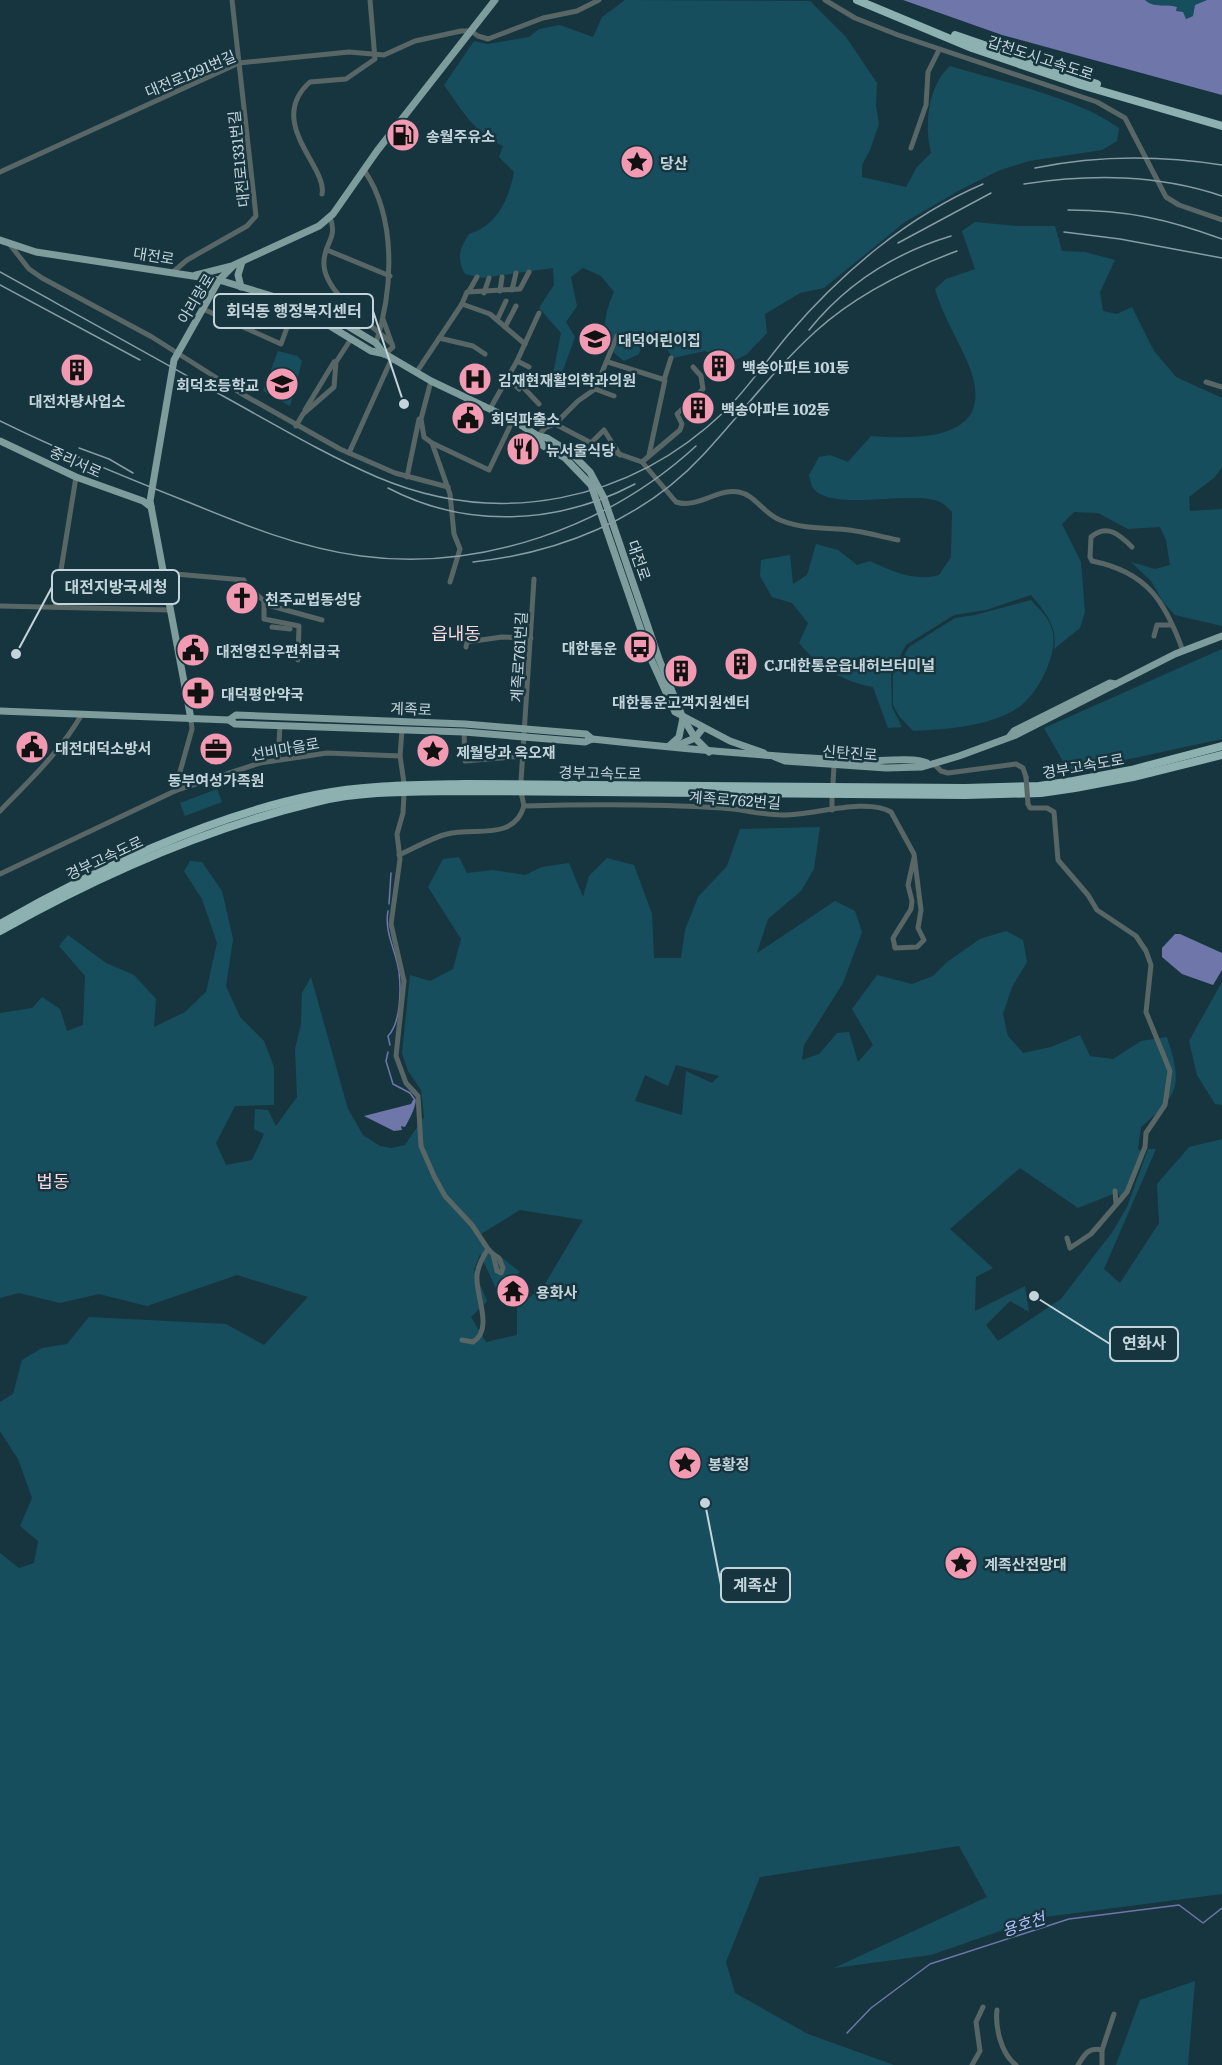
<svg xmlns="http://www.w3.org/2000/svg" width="1222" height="2065" viewBox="0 0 1222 2065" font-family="Literata,'Noto Sans KR',serif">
	<rect width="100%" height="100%" fill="#17353f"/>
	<g fill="#174e5e" fill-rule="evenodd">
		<path d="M625,0l185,1 36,36 31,46 -1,23 3,18 -9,26 -8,15v12l44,10 11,-20 14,-14c-7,-28 -3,-67 19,-87 52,16 125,31 169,62l-2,13 -15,9 -73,11 -29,9 -40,20 -55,32 -81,66 -24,5 -35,21 2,19 -21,22 -11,5 -30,-9 -32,7 -16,-24 -12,2 -6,18 -15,7c-25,-17 -22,-43 -10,-69l-13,-16 -18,-8 -12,9 6,29 -11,16 9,15 -13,36 -10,6 9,-46 -22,-25 15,-23 -1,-17 -71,10 -17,-4c-9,-16 -5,-26 4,-40 28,-8 40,-35 45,-62l-15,-15 4,-11c-31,-15 -40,-35 -59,-61l30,-44 13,3 42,-7 10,-8 21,-4 33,12 9,-20z"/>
		<path d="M1145,0h62l-12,5 -2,11 -8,3 -9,-8 1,-4c-10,-4 -23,2 -32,-7z"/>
		<path d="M975,222l42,4h38l7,25 23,1 30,8 -15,32 3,19 14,3 15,-7 22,44 22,26 46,21v69l-7,10 -26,20 1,14 32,-2v117l-47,-11 -12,-13 -12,-21 -20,-19 24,7 15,-4 -4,-25 -6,-13 -32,2 -30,-16 -24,-1 -12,12 19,38 4,50 -5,16 -26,21c4,-23 -9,-37 -23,-54l-45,15 -32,5 -48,30 -15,28 1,34 10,20 -14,1 -15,-41c-30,-5 -55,-21 -74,-44l9,-20 -16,-20 -20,-6 -12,-21 1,-16 29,-5 3,29 14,-9 9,-31 22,6 19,15 13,-4c21,10 45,21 69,14l12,-18 1,-45c-4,-4 -9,-10 -15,-11 -29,-10 -107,11 -124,-13 -2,-3 -3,-10 -4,-13l10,-18 11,-2 18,7 23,-26c55,4 130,3 96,-75 -11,-25 -24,-45 -32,-72l11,-10 29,-10 -13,-38z"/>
		<polygon points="278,351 297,356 302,361 290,406 263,391"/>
		<path d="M1031,600c9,10 20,19 22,34 4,23 -17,64 -37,75 -29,18 -70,20 -103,22l-14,-15 -6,-11v-31l16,-27 46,-29 20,-3z"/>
		<polygon points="1222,649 1222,739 1069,772 1044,728"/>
		<polygon points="217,789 222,802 185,816 180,803"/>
		<path d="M820,827l-6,42 -13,22 -33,28 -11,34 78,-52 20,10 7,21 -19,51 -39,62 -2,15 17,-6 18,-21 12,-1 9,30 15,-17 -21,-36 25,-34 35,9 21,-8 14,-14 33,-23 26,-8 17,9 4,22 -15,25 -9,27 5,22 15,17 28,-6 29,-12 10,21 23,3 28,-18 26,-4c16,49 12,57 -26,90l-3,22 4,3 -6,24 -14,27 -4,-11 -40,16 -58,-40 -70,61 43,39 -17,9 -1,34 50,-25 4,26 -19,-11 -24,24 12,16 63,-42 52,-68 14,-24 21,-58h8l-52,120 16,14 39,-60 -2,-39 32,-37 33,-8v755l-185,24 -106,37 -97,13 153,-71 -28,-51 -199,31 -34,85 9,31 73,41 86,31h-894v-512l19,15 15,-5 4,-22 -18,-15 12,-28 -14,-39 -18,-28v-29l13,-8 9,-34 20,-12 25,-4 22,-27 137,7 38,21 44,-48 -71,-22 -90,31 -48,-12 -39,9 -41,-10 -19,5v-285l32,-5 10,-11 18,12 7,22 16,-6 2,-49 -26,-30 9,-11 38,28 28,12 22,24 -2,28 31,-15 21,-20 11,-49 -15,-44 -18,-28 6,-10 12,1 20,29 11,48 -7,47 14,31 24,24 10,26v38l-39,1 -19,37 10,22 26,-5 12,-26 -10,-5 1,-20 13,1 8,16 21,-29 -2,-48 6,-25 1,-31 9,-16 37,132 15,26 17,11 11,2 14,-3 19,-28 -3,-27 -13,-19 -6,-18 8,-78 20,6 23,-12 8,-30 -33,-52 15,-28 16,-2 8,16 26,-3 32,5 17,-8 27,-4 14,34 6,-21 18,-18 27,7 18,49 2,44h27l4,-28 13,-33 29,-31 13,-37zM676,1065l43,11 -7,7 -26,-12 -4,44 -47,-14 10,-26 23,11zM520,1210l63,10 -40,67 -26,20v28l-31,7 -15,-25 16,-16 -13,-31 6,-16 18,39 22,-21 -44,-35z"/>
		<polygon points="1222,982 1222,1105 1215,1104 1197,1075 1189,1041"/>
		<polygon points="1195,1981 1188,2065 1116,2065 1140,2000"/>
	</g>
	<g fill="#6f76a9">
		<path d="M903,0h242c9,9 22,3 32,7l-1,4 7,1 3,7 7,-3 2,-11 12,-5h15v95l-220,-60z"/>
		<polygon points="1175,934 1180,934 1222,953 1222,970 1213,985 1182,974 1162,957 1162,948"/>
		<path d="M413,1100h3c-1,9 -7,20 -11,27l-4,-1 1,4 -8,1 -30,-15 47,-12z"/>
	</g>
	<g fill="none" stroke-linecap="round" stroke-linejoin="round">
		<g stroke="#6f76a9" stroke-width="1.5">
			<polyline points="389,904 391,873"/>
			<path d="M388,911c-4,22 8,39 11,61 2,17 2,51 -11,64l2,9"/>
			<polyline points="388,1052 386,1061 393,1084 410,1093 415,1100"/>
			<polyline points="847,2033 871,2008 930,1964 1069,1919 1179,1905 1203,1923 1222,1908"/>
		</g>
		<g stroke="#586766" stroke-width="5">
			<polyline points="825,0 855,18 898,35 1097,102 1125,118 1166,197 1179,205 1222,220"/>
			<polyline points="911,148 926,105 928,72 939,50"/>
			<path d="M364,170c33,48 29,120 12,173"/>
			<polyline points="0,172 239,63 349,52 384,55 415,41 461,31 471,31 478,36 488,39 543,18 577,11 599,0"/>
			<path d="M322,194c6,-27 -57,-72 -12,-112l36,-3 29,-20 -5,-59"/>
			<path d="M330,217c8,22 -5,24 -6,44 -3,30 48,64 68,83"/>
			<polyline points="11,246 29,269 42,278 152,337 242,394 340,449 395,473 448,487"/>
			<polyline points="327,250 390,276"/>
			<polyline points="173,272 187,260 247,226 256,216 232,0"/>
			<polyline points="512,290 516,273"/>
			<polyline points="469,291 477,277"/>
			<polyline points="500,291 502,277"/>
			<polyline points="484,293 489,278"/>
			<polyline points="462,304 467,292 520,289 529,272"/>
			<polyline points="203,309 281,344 296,303"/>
			<polyline points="383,319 393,347 385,354"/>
			<polyline points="497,320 506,301"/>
			<polyline points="505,327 516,306"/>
			<polyline points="439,338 473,346 485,354"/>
			<polyline points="517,361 529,367"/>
			<polyline points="608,362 665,380 649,455"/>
			<polyline points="416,373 462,304 490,314 525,344"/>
			<polyline points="508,378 519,389 522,386 539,404"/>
			<polyline points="664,380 671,358"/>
			<polyline points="431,381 421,419 424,437 432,443 489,470 513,420"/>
			<polyline points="1206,382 1222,387"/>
			<polyline points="595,389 614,396"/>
			<polyline points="490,409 517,361 539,313"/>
			<polyline points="305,410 334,362"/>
			<path d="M555,424l44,23 43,15 34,40c22,7 41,-14 63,-10 16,3 25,22 41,28 20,8 38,8 59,9 20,1 39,7 59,11"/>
			<polyline points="296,426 303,414 334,387 336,362 351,339"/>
			<polyline points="538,436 545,428 555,424 578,401 595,389 617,336"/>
			<polyline points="432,443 450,494 454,534 460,549 450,582"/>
			<polyline points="591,443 604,430 620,455"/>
			<polyline points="349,453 392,358"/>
			<polyline points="642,462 680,430 682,424 677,414 703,389 701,376 693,367"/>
			<polyline points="407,477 419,419"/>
			<path d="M1132,547c-12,-12 -25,-24 -41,-10l-1,20 2,4c55,11 73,40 91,90"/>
			<polyline points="164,573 244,580 245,584 264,601 264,619 299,626 298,660"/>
			<polyline points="264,604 322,620"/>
			<polyline points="0,606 171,610"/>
			<polyline points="55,607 76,477"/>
			<polyline points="272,627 290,629"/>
			<polyline points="1154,636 1157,625 1171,625"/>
			<polyline points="466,647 467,642 502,637 531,638"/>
			<polyline points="402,730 400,756 404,783"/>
			<polyline points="464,732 465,761 523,756"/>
			<polyline points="278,759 280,726"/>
			<polyline points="933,763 941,771 948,773 1016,764 1023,768 1026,777"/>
			<polyline points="521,781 534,579"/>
			<polyline points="833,783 834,765"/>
			<polyline points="177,790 176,786 192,729 191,719"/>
			<path d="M521,792l3,14c66,-2 133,-2 198,2 20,1 40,7 60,7 29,1 83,-18 109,-3l23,42 7,56 -3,18 6,12 -7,7 -22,1 -2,-10 18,-29 1,-8 -4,-16 6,-27"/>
			<path d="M404,794l-1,19 -6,21 3,25 -9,65 13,57 -8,75 10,27 12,13 3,50 13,30 11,20 27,29 16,24c-6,9 -12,20 -11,31 0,18 16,50 -4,62l-11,-2"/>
			<polyline points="832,798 832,810"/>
			<polyline points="1028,804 1030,808 1047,808 1054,812 1058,860 1088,895 1097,910 1136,936 1146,951 1151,965 1146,1012 1170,1071 1165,1105 1146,1133 1145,1147 1127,1192 1091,1234 1070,1248 1067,1238"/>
			<path d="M0,811c30,-31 61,-60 82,-97"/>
			<path d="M399,855c16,-7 32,-17 48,-21 29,-7 67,7 77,-28"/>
			<polyline points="0,874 177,790 260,763 327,753 400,756"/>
			<polyline points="1115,1191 1116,1203"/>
			<polyline points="488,1249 493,1254 497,1271 501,1273 503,1268 499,1258 493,1254"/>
			<path d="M997,2010c-2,17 4,44 19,55"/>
			<polyline points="972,2065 980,2051 976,2022 983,2007"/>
			<path d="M1078,2065c7,-11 10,-18 24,-15"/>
			<polyline points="1102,2065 1102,2050 1114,2014"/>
		</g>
		<g stroke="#7e9c9b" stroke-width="7">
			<polyline points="0,240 36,252 219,280 302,305 311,304 376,343 384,354"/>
			<polyline points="196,275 232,266"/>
			<polyline points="241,287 238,275 242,262"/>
			<polyline points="302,305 307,312 371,351 385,354 431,381 513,420 538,436 547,438 571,453 590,472 604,498 659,659 683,718 695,738 709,752"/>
			<polyline points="538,436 543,446 565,458 591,485 651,659 675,712 730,741 764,753"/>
			<polyline points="0,441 76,477 143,501 151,507"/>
			<path d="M0,711l229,9 6,4 229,8 121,10 7,-3c91,10 181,18 272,22 16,0 51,-4 63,2"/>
			<polyline points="191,719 150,501 174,360 219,280 234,265 319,226 333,214 377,151 495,0"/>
			<polyline points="229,720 236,715 465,724 586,734 592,739"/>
			<polyline points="1010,736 1014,731 1110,683 1115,684"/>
			<polyline points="669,746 679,737 683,718"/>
			<polyline points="676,746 695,738 703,728"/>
			<polyline points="775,757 785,761 886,768 922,767 959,756 1016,735 1175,654 1222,636"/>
		</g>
		<g stroke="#8cb1b0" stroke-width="8">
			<polyline points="857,0 972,48 1081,85 1222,126"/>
			<polyline points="955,35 1097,84"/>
			<path d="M0,924c93,-53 210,-108 315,-129 49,-10 101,-10 150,-11l500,4 74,-2 34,-5 58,-11 91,-24"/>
			<path d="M0,931c98,-55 206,-103 316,-129 48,-12 101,-10 150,-11l499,4 76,-2 34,-5 58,-11 89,-22"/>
		</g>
		<g stroke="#879ca4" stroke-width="1.5">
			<path d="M1035,168c63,-13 123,-13 187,-3"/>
			<path d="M1024,184c67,-10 133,-10 198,12"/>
			<path d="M1068,210c59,0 99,9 154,29"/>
			<polyline points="1064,232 1120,239 1222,258"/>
			<polyline points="898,243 991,193"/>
			<path d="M0,272c74,41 149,82 223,124 51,28 101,58 154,81 122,52 253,25 348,-66 23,-23 42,-51 63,-76 53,-62 120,-119 195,-151"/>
			<polyline points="0,285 140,360"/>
			<path d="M809,330c37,-46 86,-77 142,-94"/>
			<path d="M0,421c61,30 124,56 188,81 56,23 112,46 173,54 119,16 247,-29 335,-110"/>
			<polyline points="79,448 109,459 133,473"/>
			<path d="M388,488c78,41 169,37 247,-4"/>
			<path d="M473,562c85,-9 170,-42 230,-107 38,-41 71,-86 113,-124 41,-37 90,-61 141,-80"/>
		</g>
		<polyline stroke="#586766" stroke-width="5" points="1026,777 1028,804"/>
	</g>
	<defs>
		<symbol id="fuel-disc" viewBox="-11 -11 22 22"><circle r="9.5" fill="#f19ab2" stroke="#17353f"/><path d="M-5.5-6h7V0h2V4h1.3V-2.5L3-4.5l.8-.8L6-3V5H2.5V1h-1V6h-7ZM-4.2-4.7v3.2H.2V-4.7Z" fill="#111"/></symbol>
		<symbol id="sight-disc" viewBox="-11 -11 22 22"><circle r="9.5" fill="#f19ab2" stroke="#17353f"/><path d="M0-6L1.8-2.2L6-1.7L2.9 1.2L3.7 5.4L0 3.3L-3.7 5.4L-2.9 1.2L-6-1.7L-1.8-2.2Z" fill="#111"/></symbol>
		<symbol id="school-disc" viewBox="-11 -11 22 22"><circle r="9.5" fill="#f19ab2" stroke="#17353f"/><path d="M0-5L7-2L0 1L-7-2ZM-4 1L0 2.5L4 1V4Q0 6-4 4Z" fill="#111"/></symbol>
		<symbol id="building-disc" viewBox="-11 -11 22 22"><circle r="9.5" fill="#f19ab2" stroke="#17353f"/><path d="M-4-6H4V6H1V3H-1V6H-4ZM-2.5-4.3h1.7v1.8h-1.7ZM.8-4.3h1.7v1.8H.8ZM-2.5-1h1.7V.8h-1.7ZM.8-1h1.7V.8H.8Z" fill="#111"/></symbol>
		<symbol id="hospital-disc" viewBox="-11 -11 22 22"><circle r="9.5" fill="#f19ab2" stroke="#17353f"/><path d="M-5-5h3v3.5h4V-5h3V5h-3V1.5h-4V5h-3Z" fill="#111"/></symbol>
		<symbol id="civic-disc" viewBox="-11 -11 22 22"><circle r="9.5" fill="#f19ab2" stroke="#17353f"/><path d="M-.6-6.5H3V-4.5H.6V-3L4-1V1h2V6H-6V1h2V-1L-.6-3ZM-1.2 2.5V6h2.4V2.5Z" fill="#111"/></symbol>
		<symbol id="restaurant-disc" viewBox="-11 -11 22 22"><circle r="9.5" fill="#f19ab2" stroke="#17353f"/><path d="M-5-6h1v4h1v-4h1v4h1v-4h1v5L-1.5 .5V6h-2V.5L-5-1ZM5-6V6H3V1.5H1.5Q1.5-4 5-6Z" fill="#111"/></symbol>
		<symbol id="church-disc" viewBox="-11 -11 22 22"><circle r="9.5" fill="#f19ab2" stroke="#17353f"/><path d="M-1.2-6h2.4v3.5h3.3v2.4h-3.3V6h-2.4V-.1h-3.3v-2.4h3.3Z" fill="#111"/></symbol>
		<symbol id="bus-disc" viewBox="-11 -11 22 22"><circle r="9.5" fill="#f19ab2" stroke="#17353f"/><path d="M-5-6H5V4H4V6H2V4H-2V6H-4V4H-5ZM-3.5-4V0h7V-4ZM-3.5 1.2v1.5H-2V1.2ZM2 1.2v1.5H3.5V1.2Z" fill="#111"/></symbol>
		<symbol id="pharmacy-disc" viewBox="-11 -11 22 22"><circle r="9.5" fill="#f19ab2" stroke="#17353f"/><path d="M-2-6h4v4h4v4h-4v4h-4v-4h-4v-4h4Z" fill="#111"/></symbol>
		<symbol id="office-disc" viewBox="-11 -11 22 22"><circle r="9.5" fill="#f19ab2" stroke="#17353f"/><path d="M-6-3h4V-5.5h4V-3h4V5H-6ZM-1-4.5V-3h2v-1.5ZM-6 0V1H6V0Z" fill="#111"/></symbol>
		<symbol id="temple-disc" viewBox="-11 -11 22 22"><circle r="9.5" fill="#f19ab2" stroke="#17353f"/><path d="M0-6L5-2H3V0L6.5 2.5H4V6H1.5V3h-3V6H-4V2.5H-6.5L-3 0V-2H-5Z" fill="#111"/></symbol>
	</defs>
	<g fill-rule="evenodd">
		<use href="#fuel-disc" x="384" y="116" width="38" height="38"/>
		<use href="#sight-disc" x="618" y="143" width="38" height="38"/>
		<use href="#school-disc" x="576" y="320" width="38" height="38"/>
		<use href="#building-disc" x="700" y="347" width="38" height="38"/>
		<use href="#building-disc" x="58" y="351" width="38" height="38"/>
		<use href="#hospital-disc" x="456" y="360" width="38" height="38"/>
		<use href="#school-disc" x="263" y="365" width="38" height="38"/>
		<use href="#building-disc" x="679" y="389" width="38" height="38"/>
		<use href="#civic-disc" x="449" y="399" width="38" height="38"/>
		<use href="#restaurant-disc" x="504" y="430" width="38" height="38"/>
		<use href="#church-disc" x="223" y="579" width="38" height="38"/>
		<use href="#bus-disc" x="621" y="628" width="38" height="38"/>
		<use href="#civic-disc" x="174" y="631" width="38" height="38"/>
		<use href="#building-disc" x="722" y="645" width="38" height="38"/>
		<use href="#building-disc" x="662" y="652" width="38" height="38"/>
		<use href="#pharmacy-disc" x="179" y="674" width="38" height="38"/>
		<use href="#civic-disc" x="13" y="728" width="38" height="38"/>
		<use href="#office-disc" x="197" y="730" width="38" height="38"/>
		<use href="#sight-disc" x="414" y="732" width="38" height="38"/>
		<use href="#temple-disc" x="494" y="1272" width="38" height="38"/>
		<use href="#sight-disc" x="666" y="1444" width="38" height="38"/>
		<use href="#sight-disc" x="942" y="1544" width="38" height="38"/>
	</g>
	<g text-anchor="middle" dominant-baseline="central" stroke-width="5" stroke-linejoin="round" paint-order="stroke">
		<g font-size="15" fill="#c4d4db" stroke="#17353f">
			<text transform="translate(1041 57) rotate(18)">갑천도시고속도로</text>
			<text transform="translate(190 73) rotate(-23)">대전로1291번길</text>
			<text transform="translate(238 159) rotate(-96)">대전로1331번길</text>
			<text transform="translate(154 255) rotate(9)">대전로</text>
			<text transform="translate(195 298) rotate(-59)">아리랑로</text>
			<text transform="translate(76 461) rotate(24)">중리서로</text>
			<text transform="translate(640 560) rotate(71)">대전로</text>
			<text transform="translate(518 657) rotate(-87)">계족로761번길</text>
			<text transform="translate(411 708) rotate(2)">계족로</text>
			<text transform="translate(285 748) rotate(-10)">선비마을로</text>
			<text transform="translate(850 752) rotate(4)">신탄진로</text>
			<text transform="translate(1083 765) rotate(-10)">경부고속도로</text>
			<text transform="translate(600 772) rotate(1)">경부고속도로</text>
			<text transform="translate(735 799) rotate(4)">계족로762번길</text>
			<text transform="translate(104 857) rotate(-25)">경부고속도로</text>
		</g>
		<g font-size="15" font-weight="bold" fill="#c4d4db" stroke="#17353f" text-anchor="start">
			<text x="426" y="135">송월주유소</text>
			<text x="660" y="162">당산</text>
			<text x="618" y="339">대덕어린이집</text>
			<text x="742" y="366">백송아파트 101동</text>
			<text x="498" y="379">김재현재활의학과의원</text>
			<text x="259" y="384" text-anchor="end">회덕초등학교</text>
			<text x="77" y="400" text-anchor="middle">대전차량사업소</text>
			<text x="721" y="408">백송아파트 102동</text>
			<text x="491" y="418">회덕파출소</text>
			<text x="546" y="449">뉴서울식당</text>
			<text x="265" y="598">천주교법동성당</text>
			<text x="617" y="647" text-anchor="end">대한통운</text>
			<text x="216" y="650">대전영진우편취급국</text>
			<text x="764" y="664">CJ대한통운읍내허브터미널</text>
			<text x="221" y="693">대덕평안약국</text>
			<text x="681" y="701" text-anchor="middle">대한통운고객지원센터</text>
			<text x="55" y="747">대전대덕소방서</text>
			<text x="456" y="751">제월당과 옥오재</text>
			<text x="216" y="779" text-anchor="middle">동부여성가족원</text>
			<text x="536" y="1291">용화사</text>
			<text x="708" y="1463">봉황정</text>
			<text x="984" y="1563">계족산전망대</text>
		</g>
		<g font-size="16" font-style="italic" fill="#b9c1ff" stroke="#17353f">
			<text transform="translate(1023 1923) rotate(-18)">용호천</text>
		</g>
		<g font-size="18" fill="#fcd9e1" stroke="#17353f">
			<text x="456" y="632">읍내동</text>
			<text x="53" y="1180">법동</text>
		</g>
	</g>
	<path fill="none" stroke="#c4d4db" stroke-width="2" d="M404 404L373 311M16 654L52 587M1034 1296L1110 1344M705 1503L721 1585"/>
	<g fill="#c4d4db" stroke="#17353f" stroke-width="2">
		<circle cx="404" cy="404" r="6"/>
		<circle cx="16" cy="654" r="6"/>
		<circle cx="1034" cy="1296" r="6"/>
		<circle cx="705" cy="1503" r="6"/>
	</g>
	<g fill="#17353f" stroke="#c4d4db" stroke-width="2">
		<rect x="214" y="294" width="159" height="34" rx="6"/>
		<rect x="52" y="570" width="127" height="34" rx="6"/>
		<rect x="1110" y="1327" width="68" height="34" rx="6"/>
		<rect x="721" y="1568" width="69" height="34" rx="6"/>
	</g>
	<g font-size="16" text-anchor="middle" font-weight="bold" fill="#c4d4db">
		<text x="294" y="317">회덕동 행정복지센터</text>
		<text x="116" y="593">대전지방국세청</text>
		<text x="1144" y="1349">연화사</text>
		<text x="755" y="1591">계족산</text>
	</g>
</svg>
